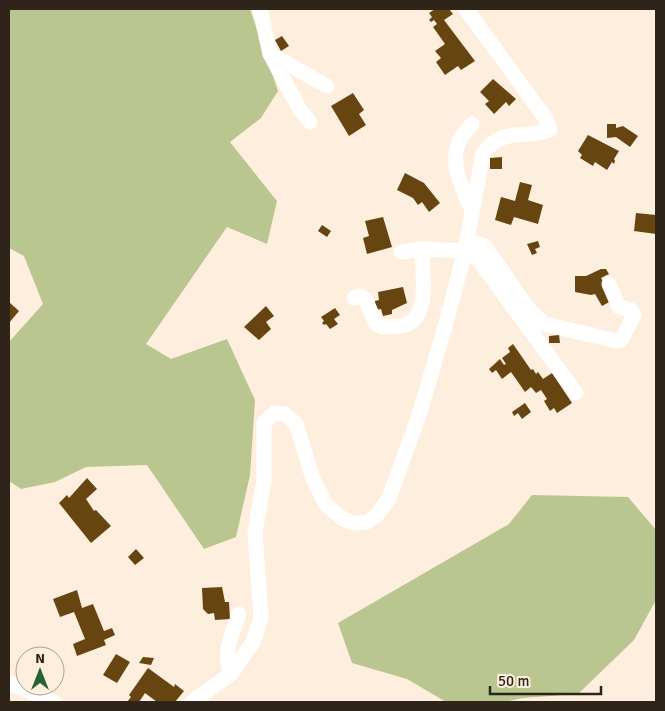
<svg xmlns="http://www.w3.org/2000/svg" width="665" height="711" viewBox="0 0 665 711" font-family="Signika,sans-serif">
	<rect width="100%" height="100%" fill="#feeede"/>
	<g fill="#bac68f">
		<polygon points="9,9 250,9 278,91 261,118 230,142 277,201 267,244 227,227 146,344 171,359 227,339 255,400 250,475 236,537 204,549 147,465 86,467 55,482 21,489 9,481 9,342 43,304 24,256 9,248"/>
		<polygon points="532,495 628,497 656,530 656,600 634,640 578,694 523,698 505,702 446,702 407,679 352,663 338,623 509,524"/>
	</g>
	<g fill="#674511">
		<polygon points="435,9 449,9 453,14 444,20 475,61 461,70 458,66 445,75 436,62 441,58 435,51 445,44 433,27 437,24 434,20 431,22 429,20 432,17 429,13"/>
		<polygon points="282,36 289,46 281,51 275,40"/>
		<polygon points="493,79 516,99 509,106 506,102 494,114 485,104 489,101 480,92"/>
		<polygon points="353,93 364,110 359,114 366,125 349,136 331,106"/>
		<polygon points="607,124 616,124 616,128 623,126 638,136 630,147 616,137 607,138"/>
		<polygon points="588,135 619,151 614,159 615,161 614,164 612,162 607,170 595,162 593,166 580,158 582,155 578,151"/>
		<polygon points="502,157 502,169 490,169 490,158"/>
		<polygon points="405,173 424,183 440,203 429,212 422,202 418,205 413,198 397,190"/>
		<polygon points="520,182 532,185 528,200 543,205 538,224 514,217 511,225 495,220 501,197 515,201"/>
		<polygon points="636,213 656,215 656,234 634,231"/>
		<polygon points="383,217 392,247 367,254 363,238 369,236 365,221"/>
		<polygon points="322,225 331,231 327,237 318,231"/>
		<polygon points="538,241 540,247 535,249 537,253 532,255 527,244"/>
		<polygon points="601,269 606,269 609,274 601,278 613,300 602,306 595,294 591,295 575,292 575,276 586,276"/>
		<polygon points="403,287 407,303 392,310 392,314 383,316 381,309 376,310 375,301 379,300 378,292"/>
		<polygon points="9,302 19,311 9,323"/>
		<polygon points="266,306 274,316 266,322 271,329 259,340 244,327"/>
		<polygon points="335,308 340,315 334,319 338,324 330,329 326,324 324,325 322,323 324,321 321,317"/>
		<polygon points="559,335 560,343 549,343 549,336"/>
		<polygon points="513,344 531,370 533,369 536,374 538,372 543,379 552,373 572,403 557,413 554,408 550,411 544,401 547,399 541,390 536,393 531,387 525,392 511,372 502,379 496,370 492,373 489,369 500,359 504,365 506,364 502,358 510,352 508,348"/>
		<polygon points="525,403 531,412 522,419 518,413 514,416 512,412"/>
		<polygon points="87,478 97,489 86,499 94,511 96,510 111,526 91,543 59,503 67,495 69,498"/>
		<polygon points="136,549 144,558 135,565 128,557"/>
		<polygon points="222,587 225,602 229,602 230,619 215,620 214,613 208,614 203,609 202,588"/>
		<polygon points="77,590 82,608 93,604 104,631 112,628 115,635 104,640 106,645 77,656 73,644 85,639 74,612 60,617 53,599"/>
		<polygon points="116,654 130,662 117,683 103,675"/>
		<polygon points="143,657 154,658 151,665 139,663"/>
		<polygon points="148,668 174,687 175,684 184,691 175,702 157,702 145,693 139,702 127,702 131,697 129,695"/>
	</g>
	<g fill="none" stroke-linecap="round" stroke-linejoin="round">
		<g stroke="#fff" stroke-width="15">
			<polyline points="260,9 270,54 300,110 310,122"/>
			<polyline points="270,54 327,86"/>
			<path d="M472,124c-5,6 -12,13 -14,20 -8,22 5,46 14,66"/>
			<polyline points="467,240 485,246 526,306 544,324 617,341 622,339 634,315 631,310 619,307 609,284"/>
			<polyline points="401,252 422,249 465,251 478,259 576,393"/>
			<path d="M354,298l5,-2 6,3 12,26c8,3 14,2 23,1 32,-4 22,-53 22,-77"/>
			<path d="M231,674c-9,-21 1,-39 8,-60"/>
			<polyline points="9,683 54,702"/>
			<path d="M192,702l39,-28 22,-32 8,-24 -6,-85 9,-53v-57l10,-10 11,1 11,10 17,55 13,26 17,14 11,4 13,-1 11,-8 11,-16 31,-86 26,-89 19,-72 18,-97c17,-27 41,-15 67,-24l-4,-11 -80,-110"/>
		</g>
	</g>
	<rect width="665" height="711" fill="none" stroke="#2e241a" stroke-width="20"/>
	<g transform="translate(40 671)"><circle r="24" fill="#feeede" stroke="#ab9d90"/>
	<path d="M0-4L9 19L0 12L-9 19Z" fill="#256630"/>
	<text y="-8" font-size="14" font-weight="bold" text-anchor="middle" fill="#2e241a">N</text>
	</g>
	<path d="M490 686v8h111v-8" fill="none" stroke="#2e241a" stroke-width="2.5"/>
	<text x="498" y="686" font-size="15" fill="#2e241a" stroke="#feeede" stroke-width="4" paint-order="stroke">50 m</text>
</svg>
